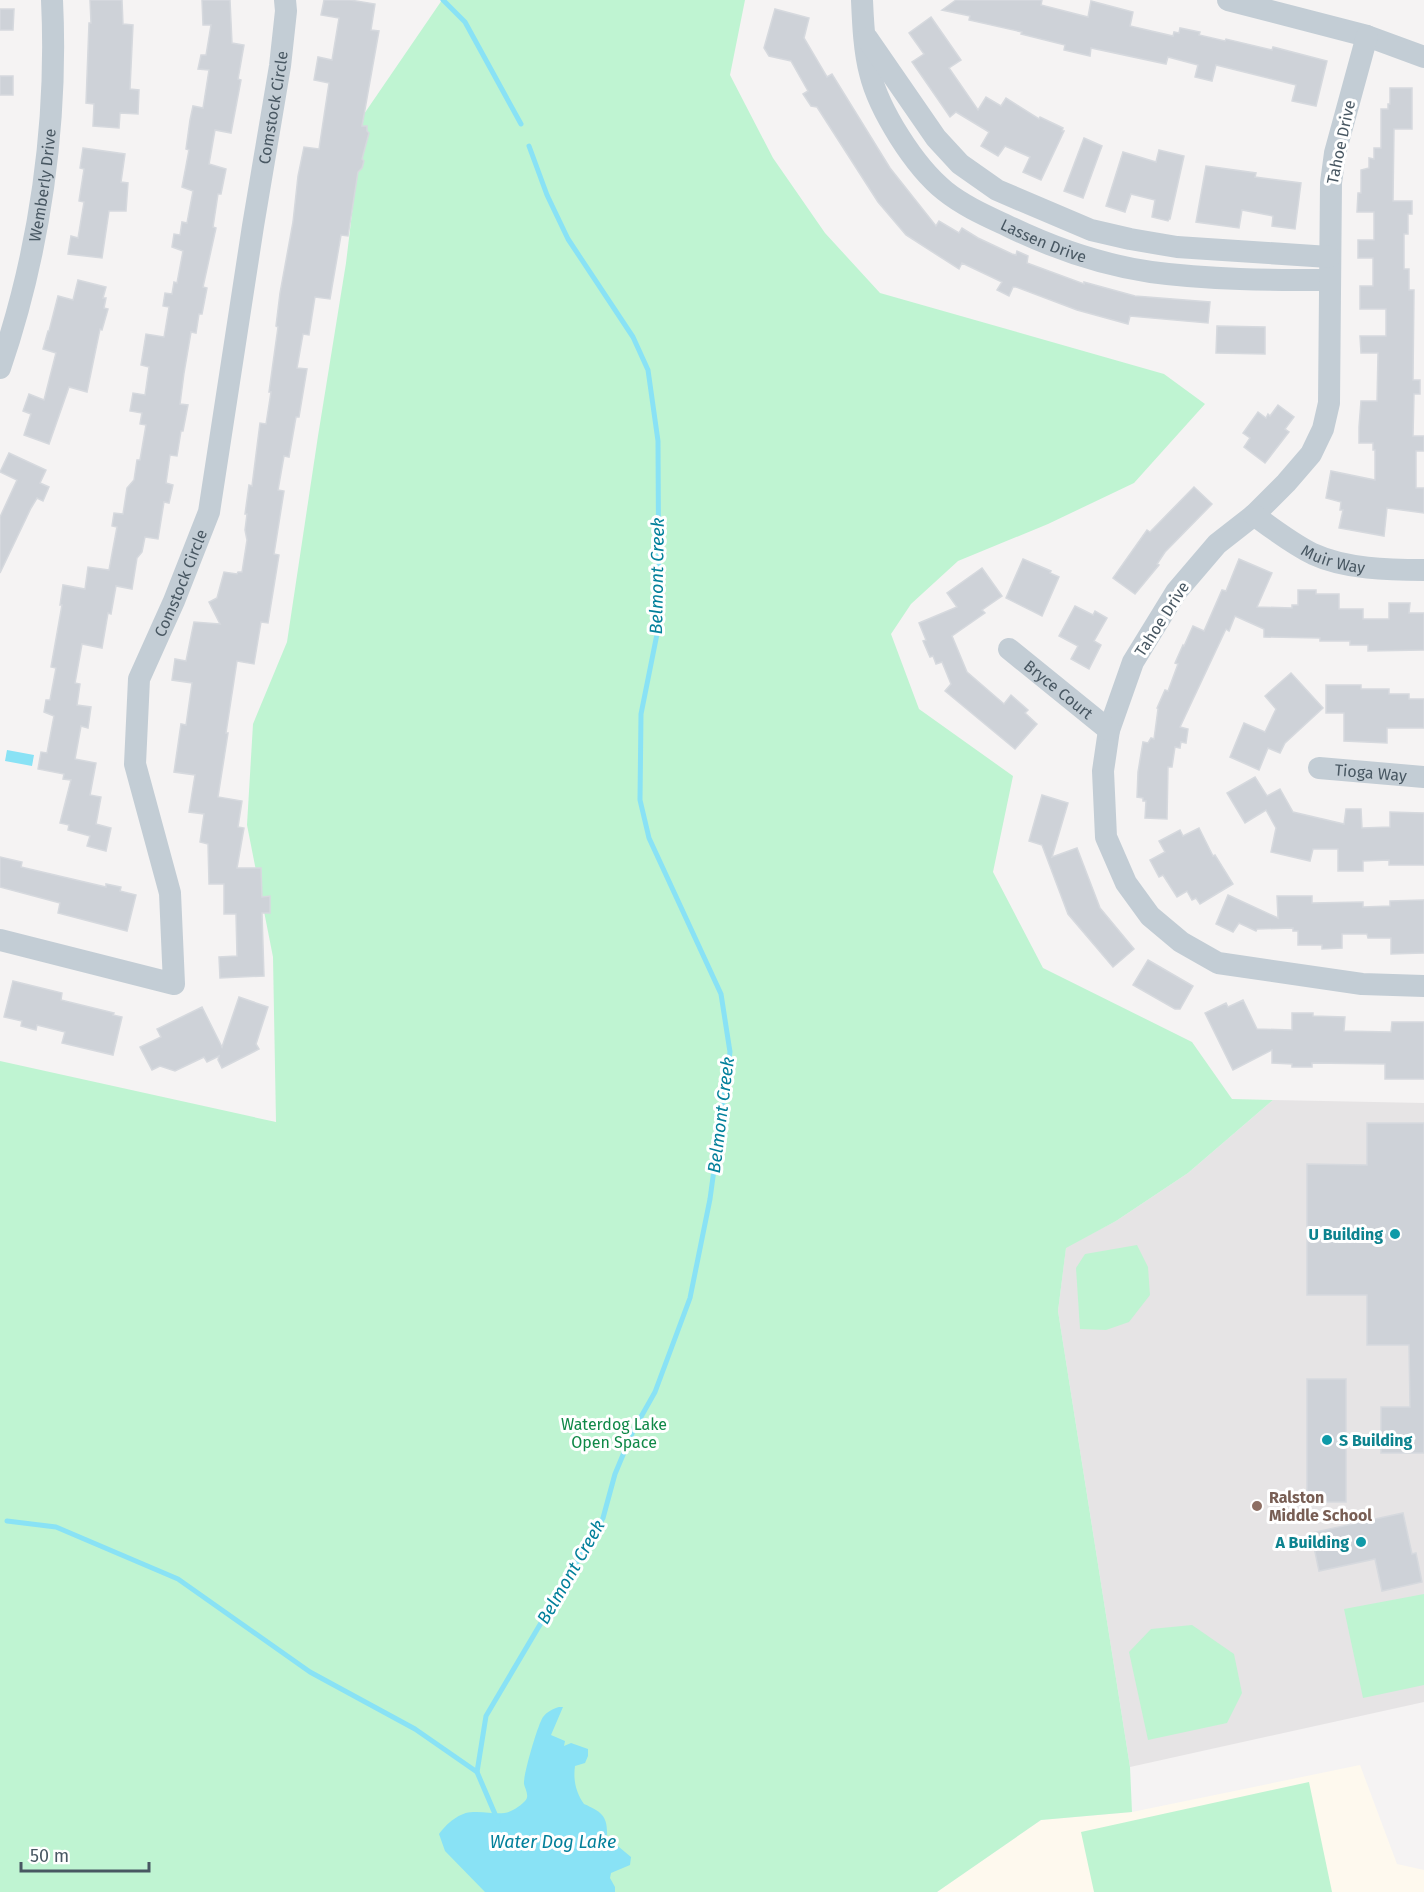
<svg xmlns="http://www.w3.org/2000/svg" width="1424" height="1892" viewBox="0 0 1424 1892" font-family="'Fira Sans',sans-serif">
	<rect width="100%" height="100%" fill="#f5f3f3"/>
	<polygon fill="#fef9ee" points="1360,1765 1397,1864 1424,1870 1424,1892 937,1892 1041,1820 1132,1812"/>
	<polygon fill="#e6e4e5" points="1273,1100 1424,1103 1424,1702 1130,1767 1058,1311 1066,1247 1116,1221 1188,1173"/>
	<g fill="#bff4d2">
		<polygon points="442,0 745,0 730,75 773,158 825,233 880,293 1164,374 1205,404 1134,483 1048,524 958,561 911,604 891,634 919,709 1013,776 993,872 1043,968 1192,1042 1232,1099 1273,1100 1188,1173 1116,1221 1066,1248 1058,1311 1130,1767 1132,1812 1041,1820 937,1892 0,1892 0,1061 276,1122 273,957 247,825 253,724 287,642 318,436 346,263 364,114"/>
		<polygon points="1137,1245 1148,1267 1150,1295 1129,1322 1106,1330 1080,1329 1076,1268 1085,1254"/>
		<polygon points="1424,1594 1424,1685 1363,1698 1344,1609"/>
		<polygon points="1192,1625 1234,1654 1242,1693 1227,1723 1148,1740 1129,1652 1151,1629"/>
		<polygon points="1309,1782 1332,1892 1094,1892 1081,1832"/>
	</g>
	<g fill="#89e2f5">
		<polygon points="7,750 34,755 32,766 5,761"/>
		<path d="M559,1707h4l-12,28 14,6 -1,5 7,-3 17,6v7l-3,7 -10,3c-2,14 1,27 9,38 18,8 24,12 23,33l24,20 -1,8 -19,8 -1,5 5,9v5h-130l-40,-41 -6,-17c8,-11 21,-22 34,-22 22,-1 33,8 52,-11 5,-5 0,-12 -1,-17 -1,-9 14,-60 19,-67 4,-5 9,-8 16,-10z"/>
	</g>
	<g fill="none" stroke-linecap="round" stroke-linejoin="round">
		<g stroke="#89e2f5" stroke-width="5">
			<polyline points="443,0 465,22 521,124"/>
			<polyline points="7,1521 56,1527 178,1579 310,1672 415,1729 477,1772"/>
			<polyline points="498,1821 477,1772 486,1716 603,1518 615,1474 633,1431 655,1392 690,1298 710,1199 730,1052 721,994 649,838 640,800 641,714 659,624 658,441 648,370 633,337 568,239 547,195 529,146"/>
		</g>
	</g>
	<g fill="#ced2d8" stroke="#d6d9de" stroke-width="1.5">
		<polygon points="90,0 122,0 123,24 133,25 130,89 139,90 138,114 120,113 119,128 93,126 94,104 86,103 89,23 91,23"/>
		<polygon points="202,0 230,0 232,43 244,45 238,79 241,80 231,133 215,130 209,164 226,169 221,194 218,194 213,227 216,228 203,287 207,288 202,314 199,314 196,333 191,332 184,373 180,404 188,405 183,431 181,431 177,456 170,455 166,483 173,485 169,503 164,502 158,539 145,537 142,552 137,558 132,589 116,586 111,614 108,613 102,648 82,644 75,683 80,684 77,705 91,707 88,728 81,726 75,759 96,763 90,795 101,797 96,824 111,828 106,851 87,846 90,836 68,830 69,825 60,823 71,780 63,779 64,774 38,769 41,752 47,753 54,716 44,712 46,700 50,700 56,668 51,667 62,605 60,605 63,585 85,589 88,567 109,570 117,527 112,526 114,513 123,514 127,488 134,480 137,460 140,460 146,425 140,424 142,413 130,411 133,393 145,395 149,367 141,365 146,334 164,337 169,307 163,306 165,293 172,294 174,282 177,283 183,251 172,247 174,234 180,235 182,222 187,223 193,191 182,187 189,150 186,149 190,120 193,106 203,108 209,70 198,69 201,55 206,55 211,25 203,25"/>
		<polygon points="324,0 350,0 375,4 371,30 379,31 362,126 367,126 367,131 369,133 362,159 364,161 362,168 358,172 348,236 341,235 330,299 315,297 309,335 303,334 297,368 307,369 299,417 296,417 289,457 284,456 278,490 284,491 274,554 279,555 268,623 261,622 254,664 237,661 226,733 228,733 218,797 242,801 238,827 244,828 237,868 261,868 262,897 270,896 270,913 262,913 264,976 220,978 219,957 237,956 236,914 224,914 224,884 209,884 208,844 200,842 204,814 189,812 195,775 174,772 181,724 186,725 192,683 172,680 175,659 186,661 194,622 220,624 209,602 217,598 224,572 237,574 238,572 242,572 247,540 245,530 247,514 245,514 249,485 252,486 260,423 266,424 271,392 269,392 278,327 276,326 280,293 293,222 298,176 304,147 319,149 329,83 314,80 318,57 332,60 339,18 321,15"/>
		<polygon points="956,0 1042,0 1041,5 1088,17 1091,1 1133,12 1130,26 1173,36 1174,32 1179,33 1180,28 1200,32 1199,35 1225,41 1226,39 1272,50 1273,47 1327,61 1316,106 1292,101 1296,85 1216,65 1212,81 1195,77 1198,65 1168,57 1166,64 1091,48 1090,56 1064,50 1065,45 1021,34 1022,32 969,20 970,16 942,10"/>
		<polygon points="0,9 14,9 13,30 0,30"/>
		<polygon points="775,9 809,18 804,38 827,77 832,74 890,168 936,226 939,221 959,233 962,228 978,238 1012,254 1016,255 1017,251 1028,256 1027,263 1084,284 1084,282 1135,296 1210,302 1208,323 1130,316 1128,324 1077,310 1016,287 1013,287 1009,296 997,290 1002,282 962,263 959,269 906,235 878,202 817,107 811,106 803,94 808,91 791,61 769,56 764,48"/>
		<polygon points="931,17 961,60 949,68 978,110 986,97 1001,106 1006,98 1039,119 1040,117 1063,128 1062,131 1064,131 1041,180 1023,172 1030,157 1005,146 998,156 981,146 989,132 956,112 950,117 912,62 924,54 909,33"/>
		<rect x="0" y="76" width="13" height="19"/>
		<polygon points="1390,88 1412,88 1412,129 1394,129 1393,201 1412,201 1412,214 1408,214 1408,234 1404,234 1404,269 1409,269 1409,290 1414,290 1413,380 1420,380 1420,394 1414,394 1413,436 1424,436 1424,451 1416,451 1416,488 1424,488 1424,513 1387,508 1384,536 1339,528 1343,510 1340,510 1341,502 1326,498 1331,471 1375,480 1375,450 1373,450 1373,443 1359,443 1359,427 1361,401 1377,401 1378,353 1361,353 1360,336 1386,336 1386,309 1360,309 1360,286 1373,286 1373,258 1358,258 1358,240 1374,240 1374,212 1357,212 1358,193 1361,193 1361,170 1369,168 1369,158 1374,159 1374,148 1381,148 1381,109 1388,109 1388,104 1390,104"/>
		<polygon points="1084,138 1102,146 1083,198 1064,191"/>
		<polygon points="83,148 125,154 121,182 128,183 126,211 109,211 102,258 68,254 71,236 78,238 84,202 79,201 84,169 80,168"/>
		<polygon points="1159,150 1184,156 1170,219 1169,219 1168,221 1152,217 1155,200 1131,194 1125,212 1106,206 1123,152 1156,162"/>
		<polygon points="1206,166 1256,173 1255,177 1301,183 1295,229 1272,226 1273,216 1242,210 1239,228 1196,222"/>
		<polygon points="78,280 106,287 103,298 106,298 104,308 108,309 102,330 100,329 87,392 69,387 49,444 24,435 31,414 23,411 29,394 44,400 56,353 43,349 48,331 49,331 58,296 73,300"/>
		<polygon points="1217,326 1265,327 1265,354 1216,353"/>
		<polygon points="1278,405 1294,417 1285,429 1289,432 1265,463 1244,447 1250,438 1243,433 1258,412 1266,418 1268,414 1270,416"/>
		<polygon points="9,453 46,470 40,483 49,487 43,501 37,498 31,508 0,573 0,517 17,480 0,472"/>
		<polygon points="1194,487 1212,504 1165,552 1157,564 1159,565 1135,594 1113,578 1147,530 1150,532"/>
		<polygon points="1023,559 1051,571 1050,573 1059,577 1042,616 1006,598"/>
		<polygon points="1239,559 1272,573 1257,607 1292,608 1292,605 1298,605 1298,590 1316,590 1316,594 1339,594 1339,609 1363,609 1363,619 1389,619 1389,603 1410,603 1409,613 1424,613 1424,650 1368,651 1368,645 1350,645 1350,641 1320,641 1320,638 1264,637 1264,629 1235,616 1229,631 1226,629 1180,727 1188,729 1186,743 1181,742 1180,748 1175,747 1172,767 1168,767 1167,819 1145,818 1146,801 1143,801 1143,798 1137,797 1138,772 1143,742 1148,743 1151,738 1154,739 1158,709 1157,708 1165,690 1168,691 1178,664 1175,663 1183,645 1184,646 1193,626 1204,631 1222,590 1226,591"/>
		<polygon points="982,568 1002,596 982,610 985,613 952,636 967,672 1004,704 1011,695 1028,710 1025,713 1037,724 1015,749 945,691 951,684 942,662 936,664 933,656 930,657 923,641 926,640 919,623 957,607 947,593"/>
		<polygon points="1075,606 1093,615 1095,611 1107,618 1094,641 1101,645 1089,669 1071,659 1078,646 1059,636"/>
		<polygon points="1291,673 1323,708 1285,743 1280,753 1268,748 1259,770 1230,757 1244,723 1265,732 1276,709 1265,696"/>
		<polygon points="1326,685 1361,685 1361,689 1389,689 1389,694 1409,694 1409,699 1424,699 1424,728 1387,728 1387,743 1344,741 1344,713 1326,713"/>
		<polygon points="1255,777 1267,796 1280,789 1293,812 1344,824 1346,809 1361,809 1362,828 1390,827 1390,812 1424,813 1424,865 1389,865 1389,860 1363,861 1363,871 1338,871 1338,849 1313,849 1310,861 1271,852 1276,828 1266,810 1245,823 1227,793"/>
		<polygon points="1042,795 1068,803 1052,857 1077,848 1100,908 1134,949 1113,967 1068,914 1042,845 1029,841"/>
		<polygon points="1199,828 1213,856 1215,855 1233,884 1200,904 1196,898 1192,900 1187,891 1177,897 1163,875 1159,877 1150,860 1165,852 1159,841 1180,830 1183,836"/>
		<polygon points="0,857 22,862 21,867 106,887 106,884 121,887 120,891 136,895 127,931 58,913 60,903 0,887"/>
		<polygon points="1228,895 1278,918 1277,896 1312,896 1312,903 1363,902 1363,907 1390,906 1390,901 1424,900 1424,953 1391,954 1391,938 1368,938 1367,934 1342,934 1342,948 1322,949 1322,945 1298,945 1298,931 1293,931 1293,928 1257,929 1256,931 1239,923 1233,932 1216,924"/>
		<polygon points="1148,960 1193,986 1180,1009 1175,1009 1133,985"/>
		<polygon points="13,981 62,993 61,1000 114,1013 113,1015 122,1017 113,1055 62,1043 65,1032 37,1025 36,1030 21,1026 22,1021 4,1017"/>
		<polygon points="239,997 268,1007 256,1044 259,1049 222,1068 218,1060 219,1056 207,1062 204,1057 175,1071 160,1066 152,1070 140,1047 161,1037 157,1029 202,1007 222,1047"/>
		<polygon points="1243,1000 1257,1029 1292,1030 1292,1013 1313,1013 1313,1016 1345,1017 1344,1031 1391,1032 1392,1022 1424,1022 1424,1079 1385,1079 1385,1064 1312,1063 1312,1067 1292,1067 1292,1064 1272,1063 1272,1050 1233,1070 1205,1013 1226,1003 1228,1007"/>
		<polygon points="1367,1123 1424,1123 1424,1453 1381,1453 1381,1407 1410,1407 1409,1345 1367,1345 1367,1295 1307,1295 1307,1164 1367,1165"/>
		<rect x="1307" y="1379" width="39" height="123"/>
		<polygon points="1403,1513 1412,1554 1416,1553 1422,1582 1382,1591 1375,1559 1319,1571 1311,1533"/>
	</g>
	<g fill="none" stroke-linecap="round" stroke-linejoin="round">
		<g stroke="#c3cdd5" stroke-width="22">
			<path id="s1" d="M862,0c1,23 2,50 8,73 9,37 44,93 75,118 20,16 44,26 67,37 44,21 91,37 139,44 59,8 119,8 178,8"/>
			<polyline points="1228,0 1367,36 1424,57"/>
			<polyline points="1367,36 1335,153 1331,183 1329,403 1323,429 1311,454 1286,483 1254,515 1217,544 1176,592 1133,662 1109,730 1103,771 1106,837 1126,883 1150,916 1181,942 1218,963 1362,984 1424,986"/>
			<polyline points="867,38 936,138 960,164 997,190 1091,230 1130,239 1177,247 1329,257"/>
			<path id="s2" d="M0,368c40,-117 58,-245 52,-368"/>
			<path id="s3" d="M1254,515c19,14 37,28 59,39 32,15 76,16 111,16"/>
			<path id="s4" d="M1009,649l100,81"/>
			<path id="s5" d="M1319,768l105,9"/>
			<path id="s6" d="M0,940l174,44 -4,-91 -35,-129 4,-85 35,-78 35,-89 44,-286 27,-160 6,-55 -1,-11"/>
		</g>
	</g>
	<g fill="#0f9aa8" stroke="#fff" stroke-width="2">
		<circle cx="1395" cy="1234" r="6"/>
		<circle cx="1327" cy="1440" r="6"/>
		<circle cx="1361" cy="1542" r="6"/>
	</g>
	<circle fill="#8d6e63" stroke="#fff" stroke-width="2" cx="1257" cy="1506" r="6"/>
	<g text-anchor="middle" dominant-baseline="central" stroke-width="6" stroke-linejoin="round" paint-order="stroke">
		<g font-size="16" fill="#485762" stroke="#fff">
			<text stroke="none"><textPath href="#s6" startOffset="1080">Comstock Circle</textPath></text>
			<text transform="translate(1341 142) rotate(-78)">Tahoe Drive</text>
			<text stroke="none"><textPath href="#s2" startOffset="188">Wemberly Drive</textPath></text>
			<text stroke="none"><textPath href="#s1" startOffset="326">Lassen Drive</textPath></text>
			<text stroke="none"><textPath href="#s3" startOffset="92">Muir Way</textPath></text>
			<text stroke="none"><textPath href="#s6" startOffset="594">Comstock Circle</textPath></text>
			<text transform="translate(1162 619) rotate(-57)">Tahoe Drive</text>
			<text stroke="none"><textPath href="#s4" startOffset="64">Bryce Court</textPath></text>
			<text stroke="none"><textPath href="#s5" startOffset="52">Tioga Way</textPath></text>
		</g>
		<g font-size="16" font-weight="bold" fill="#0d838f" stroke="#fff" text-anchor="end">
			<text x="1383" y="1234">U Building</text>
			<text x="1339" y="1440" text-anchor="start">S Building</text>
			<text x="1349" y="1542">A Building</text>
		</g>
		<g font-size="16" fill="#0f8847" stroke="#fff">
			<text x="614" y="1424">Waterdog Lake<tspan x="614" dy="18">Open Space</tspan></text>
		</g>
		<g font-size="16" font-weight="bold" fill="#785e54" stroke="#fff" text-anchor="start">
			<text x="1269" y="1497">Ralston<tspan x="1269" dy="18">Middle School</tspan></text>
		</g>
		<g font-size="18" font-style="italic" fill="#03809b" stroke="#fff">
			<text transform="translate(657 576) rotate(-89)">Belmont Creek</text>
			<text transform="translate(721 1115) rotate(-83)">Belmont Creek</text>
			<text transform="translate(571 1572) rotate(-60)">Belmont Creek</text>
			<text x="553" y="1842">Water Dog Lake</text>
		</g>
	</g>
	<path d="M21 1862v9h128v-9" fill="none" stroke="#485762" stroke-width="3"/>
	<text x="30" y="1862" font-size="18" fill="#485762" stroke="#ffffff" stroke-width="4.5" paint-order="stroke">50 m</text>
</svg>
